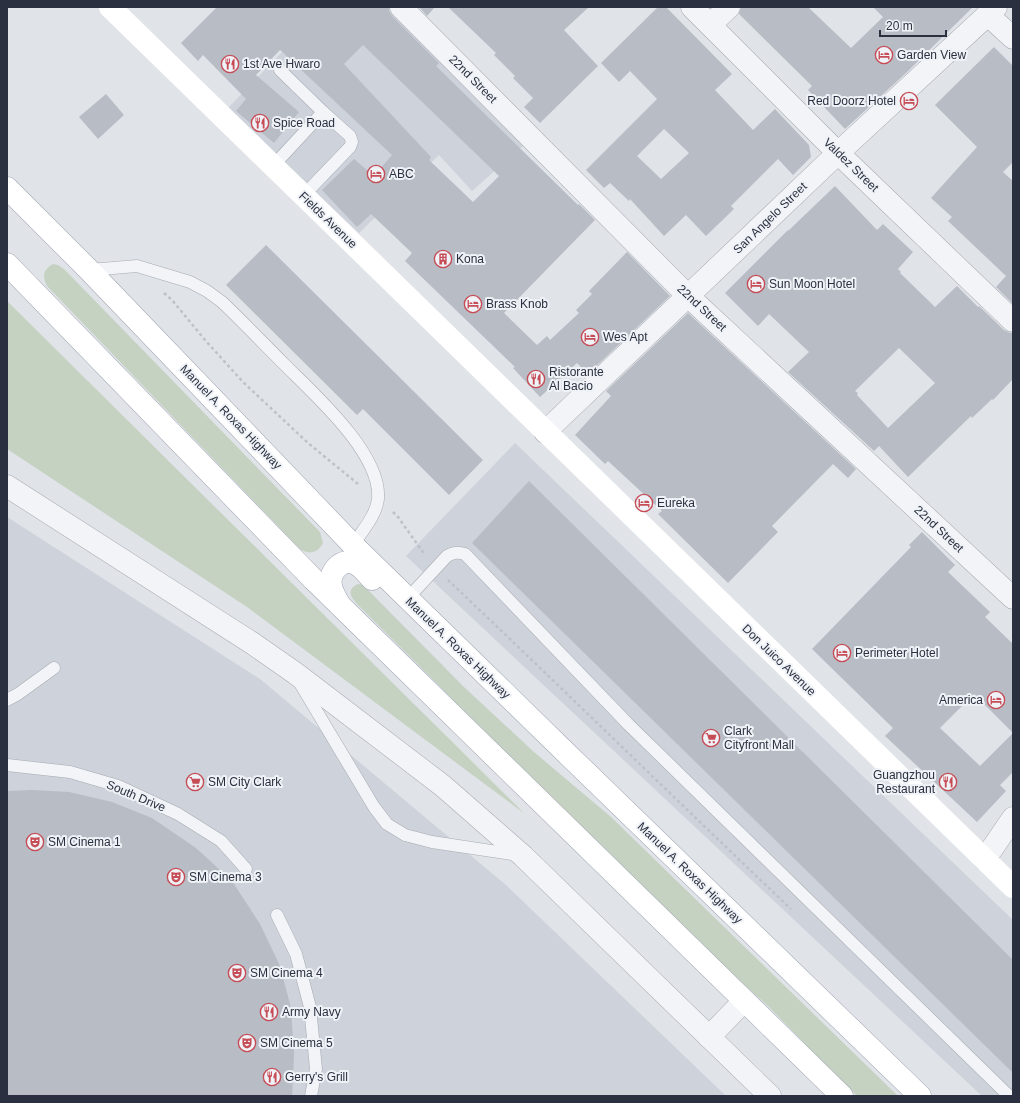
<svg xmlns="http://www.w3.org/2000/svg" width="1020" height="1103" viewBox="0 0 1020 1103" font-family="Helvetica,sans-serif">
	<rect width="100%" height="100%" fill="#e0e3e8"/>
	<g fill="#ced2da">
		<polygon points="353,7 392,7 524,145 472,191 439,155 359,233 227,109 282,52 298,67"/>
		<polygon points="515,443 1013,920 1013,1096 982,1096 406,556"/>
		<polygon points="7,517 260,679 506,885 726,1096 7,1096"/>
	</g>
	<g fill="#c5d2c2">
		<path d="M53,264l5,1 6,4 256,263 3,11c-5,10 -14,12 -23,6l-253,-263c-5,-9 -4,-17 6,-22z"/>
		<polygon points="7,301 525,814 247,607 7,449"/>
		<path d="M358,584l5,1 5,5 96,97 70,65 77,65 287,279h-41l-88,-89 -31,-28 -181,-176 -195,-194c-8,-8 -19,-18 -4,-25z"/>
	</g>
	<g fill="#b8bcc5" fill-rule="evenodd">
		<path d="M217,7h172v4l3,5 47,47 -3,3 142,139 1,-1 16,16 -91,93 33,32 10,-9 3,4 29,-27 -3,-3 16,-16 -3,-3 38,-39 43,44 -82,78 -11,-11 -37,34 -27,-29 2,-1 -110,-106 7,-8 -41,-39 -14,13 -35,-37 32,-31 20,17 18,-21 -112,-105 -24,25 43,37 -25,31 -38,-32 10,-12 -43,-44 -5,6 -17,-18zM363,45l136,131 -26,26 -44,-42 2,-3 -87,-93z"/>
		<polygon points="419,7 435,7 427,16"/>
		<polygon points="448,7 589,7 564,30 598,66 540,123 524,107 533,98 513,78 515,76 494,55 496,53"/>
		<path d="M658,7h8l66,67 -17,16 38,40 22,-21 34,36 2,12 -18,18 -15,-16 -47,47 3,3 -28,27 -20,-21 -22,21 -34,-37 -1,2 -19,-18 -6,5 -18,-18 71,-71 -27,-28 -11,11 -18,-19zM664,129l25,24 -28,26 -24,-23z"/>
		<polygon points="741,7 808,7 851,48 883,17 873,7 973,7 906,73 845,129 808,90 812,86 739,14"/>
		<polygon points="994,47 1013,66 1013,162 1003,172 1013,181 1013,304 996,287 1006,276 948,221 952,217 931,198 977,147 935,105"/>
		<polygon points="106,94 124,115 98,139 79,117"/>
		<path d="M835,186l42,44 6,-6 30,28 -15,17 3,3 -1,1 35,34 22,-21 21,21 1,-1 25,24 6,3h3v46l-20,21 -1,-1 -20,19 -1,-2 -63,61 -29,-31 -5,5 -86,-79 21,-20 -40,-38 -11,12 -33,-33 63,-63v1zM899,348l36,35 -47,45 -31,-33 1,-2 -3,-2z"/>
		<polygon points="266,245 483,460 449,495 363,409 357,415 226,285"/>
		<polygon points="688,313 856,469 848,478 833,464 772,526 778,532 728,583 658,514 662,511 608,461 605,464 575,435 611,396 606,391"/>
		<polygon points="529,481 1013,960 1013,1073 472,543"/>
		<path d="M922,532l33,33 -7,7 42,40 -5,5 28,27v128l-13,13 6,6 -29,31 -92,-86 8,-8 -81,-79 99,-102 -2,-2zM974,694l39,39 -33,33 -40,-38z"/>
		<polygon points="31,790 69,792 112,802 152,818 196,848 232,881 260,924 280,966 291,1008 294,1055 292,1096 7,1096 7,791"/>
	</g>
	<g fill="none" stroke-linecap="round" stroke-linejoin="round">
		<defs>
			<g id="lane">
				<polyline points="280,70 323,112 350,136 352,142 350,147 303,196"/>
				<polyline points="273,166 323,112"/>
				<path d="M89,270l48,-4 53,16 17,9 15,11c21,20 41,41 62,62 30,30 98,90 94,135 -2,17 -16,32 -25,46"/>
				<path d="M408,598l39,-42c7,-4 11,-4 18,-2l164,171 380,371"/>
				<polyline points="301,685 374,807 387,824 405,835 432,842 518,855"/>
				<polyline points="7,700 18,694 54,668"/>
				<polyline points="7,765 70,772 118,786 178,814 221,841 246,869"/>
				<polyline points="277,915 296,954 310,1007 316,1069 311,1096"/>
			</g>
			<g id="street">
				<polyline points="401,7 688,296 1013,598"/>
				<polyline points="692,7 838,153 1013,321"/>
				<polyline points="988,15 1013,38"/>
				<polyline points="710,25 729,7"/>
				<polyline points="545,432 838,153 996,7"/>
				<polyline points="7,486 252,643 295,673 443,786 523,856 770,1096"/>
				<polyline points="985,859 1013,818"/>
				<polyline points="709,1037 744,1001"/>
			</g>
			<g id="primary">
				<polyline points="7,188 89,270 353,545 558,745 920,1096"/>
				<polyline points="7,264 314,580 842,1096"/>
				<path d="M339,604c-3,-6 -7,-12 -8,-18 -3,-13 11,-30 25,-22 6,3 11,10 16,15"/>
			</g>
		</defs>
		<use href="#lane" stroke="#a6aab2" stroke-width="13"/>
		<use href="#street" stroke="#a6aab2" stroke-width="23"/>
		<use href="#primary" stroke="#a0a6b3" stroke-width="23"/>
		<g stroke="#bec1c7" stroke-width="2.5" stroke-dasharray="3 3" stroke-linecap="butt">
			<polyline points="164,293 172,300 205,340 243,382 308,443 358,484"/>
			<polyline points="393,512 398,517 425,555"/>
			<path d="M448,580c115,109 228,220 343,329"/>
		</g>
		<use href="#lane" stroke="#f2f4f7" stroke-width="12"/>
		<use href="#street" stroke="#f2f4f7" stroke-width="22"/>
		<polyline stroke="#fff" stroke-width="22" points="110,7 1013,887"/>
		<use href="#primary" stroke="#fff" stroke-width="22"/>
	</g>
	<defs>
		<symbol id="hotel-ring" viewBox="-11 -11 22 22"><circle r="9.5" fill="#eff2f6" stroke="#c64c56" stroke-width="1.5"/><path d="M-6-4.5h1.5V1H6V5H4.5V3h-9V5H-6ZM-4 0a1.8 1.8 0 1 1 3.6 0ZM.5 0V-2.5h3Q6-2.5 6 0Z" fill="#c64c56"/></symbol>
		<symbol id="restaurant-ring" viewBox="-11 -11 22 22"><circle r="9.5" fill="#eff2f6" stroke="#c64c56" stroke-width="1.5"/><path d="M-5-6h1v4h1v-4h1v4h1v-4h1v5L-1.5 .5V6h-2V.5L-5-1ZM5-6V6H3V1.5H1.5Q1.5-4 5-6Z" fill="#c64c56"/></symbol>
		<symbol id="building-ring" viewBox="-11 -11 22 22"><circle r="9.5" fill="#eff2f6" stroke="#c64c56" stroke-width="1.5"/><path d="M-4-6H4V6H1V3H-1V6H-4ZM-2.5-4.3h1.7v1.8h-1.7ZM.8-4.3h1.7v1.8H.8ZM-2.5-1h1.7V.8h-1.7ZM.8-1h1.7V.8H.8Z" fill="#c64c56"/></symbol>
		<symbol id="supermarket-ring" viewBox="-11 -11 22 22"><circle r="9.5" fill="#eff2f6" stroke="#c64c56" stroke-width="1.5"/><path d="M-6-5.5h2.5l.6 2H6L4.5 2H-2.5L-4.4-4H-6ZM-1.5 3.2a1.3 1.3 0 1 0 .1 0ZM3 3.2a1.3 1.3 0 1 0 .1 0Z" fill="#c64c56"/></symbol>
		<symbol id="theatre-ring" viewBox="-11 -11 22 22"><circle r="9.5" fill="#eff2f6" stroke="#c64c56" stroke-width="1.5"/><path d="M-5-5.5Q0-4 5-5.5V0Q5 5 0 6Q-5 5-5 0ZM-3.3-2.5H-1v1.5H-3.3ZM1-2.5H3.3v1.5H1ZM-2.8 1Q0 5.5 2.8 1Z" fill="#c64c56"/></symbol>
	</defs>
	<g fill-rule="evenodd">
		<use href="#hotel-ring" x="874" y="45" width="20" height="20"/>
		<use href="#restaurant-ring" x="220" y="54" width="20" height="20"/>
		<use href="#hotel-ring" x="899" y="91" width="20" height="20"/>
		<use href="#restaurant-ring" x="250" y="113" width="20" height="20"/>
		<use href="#hotel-ring" x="366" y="164" width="20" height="20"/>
		<use href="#building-ring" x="433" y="249" width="20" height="20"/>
		<use href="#hotel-ring" x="746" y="274" width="20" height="20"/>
		<use href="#hotel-ring" x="463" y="294" width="20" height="20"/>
		<use href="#hotel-ring" x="580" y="327" width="20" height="20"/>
		<use href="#restaurant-ring" x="526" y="369" width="20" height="20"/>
		<use href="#hotel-ring" x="634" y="493" width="20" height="20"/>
		<use href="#hotel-ring" x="832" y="643" width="20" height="20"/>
		<use href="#hotel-ring" x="986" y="690" width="20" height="20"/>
		<use href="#supermarket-ring" x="701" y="728" width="20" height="20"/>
		<use href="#supermarket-ring" x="185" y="772" width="20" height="20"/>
		<use href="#restaurant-ring" x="938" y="772" width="20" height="20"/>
		<use href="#theatre-ring" x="25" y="832" width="20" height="20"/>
		<use href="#theatre-ring" x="166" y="867" width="20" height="20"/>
		<use href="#theatre-ring" x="227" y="963" width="20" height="20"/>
		<use href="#restaurant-ring" x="259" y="1002" width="20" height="20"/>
		<use href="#theatre-ring" x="237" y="1033" width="20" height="20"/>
		<use href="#restaurant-ring" x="262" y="1067" width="20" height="20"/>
	</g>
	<g text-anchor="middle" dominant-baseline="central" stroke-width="4" stroke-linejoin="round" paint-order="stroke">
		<g font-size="12" fill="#2a303f" stroke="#eff2f6" text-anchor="start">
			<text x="897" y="55">Garden View</text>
			<text x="243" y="64">1st Ave Hwaro</text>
			<text x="896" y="101" text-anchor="end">Red Doorz Hotel</text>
			<text x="273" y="123">Spice Road</text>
			<text x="389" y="174">ABC</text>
			<text x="456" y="259">Kona</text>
			<text x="769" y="284">Sun Moon Hotel</text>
			<text x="486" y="304">Brass Knob</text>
			<text x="603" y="337">Wes Apt</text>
			<text x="549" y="372">Ristorante<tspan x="549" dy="14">Al Bacio</tspan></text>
			<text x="657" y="503">Eureka</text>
			<text x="855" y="653">Perimeter Hotel</text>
			<text x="983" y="700" text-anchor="end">America</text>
			<text x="724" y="731">Clark<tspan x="724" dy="14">Cityfront Mall</tspan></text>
			<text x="935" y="775" text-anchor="end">Guangzhou<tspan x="935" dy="14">Restaurant</tspan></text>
			<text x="208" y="782">SM City Clark</text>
			<text x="48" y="842">SM Cinema 1</text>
			<text x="189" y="877">SM Cinema 3</text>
			<text x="250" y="973">SM Cinema 4</text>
			<text x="282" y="1012">Army Navy</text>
			<text x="260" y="1043">SM Cinema 5</text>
			<text x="285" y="1077">Gerry's Grill</text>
		</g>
		<g font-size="12" fill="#2a303f" stroke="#eff2f6">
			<text transform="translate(473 79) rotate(45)">22nd Street</text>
			<text transform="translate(851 165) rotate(44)">Valdez Street</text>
			<text transform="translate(770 218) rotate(-44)">San Angelo Street</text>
			<text transform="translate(328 220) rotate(44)">Fields Avenue</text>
			<text transform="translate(702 308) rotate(43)">22nd Street</text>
			<text transform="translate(231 417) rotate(46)">Manuel A. Roxas Highway</text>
			<text transform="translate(939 529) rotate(43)">22nd Street</text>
			<text transform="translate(458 648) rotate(44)">Manuel A. Roxas Highway</text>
			<text transform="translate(779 660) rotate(44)">Don Juico Avenue</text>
			<text transform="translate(136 796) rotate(23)">South Drive</text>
			<text transform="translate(690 873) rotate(44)">Manuel A. Roxas Highway</text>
		</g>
	</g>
	<rect width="1020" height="1103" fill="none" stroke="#2a303f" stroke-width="16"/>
	<path d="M880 30v6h66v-6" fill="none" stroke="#2a303f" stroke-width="2"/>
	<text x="886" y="30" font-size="12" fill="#2a303f" stroke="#eff2f6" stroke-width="3" paint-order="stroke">20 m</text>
</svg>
